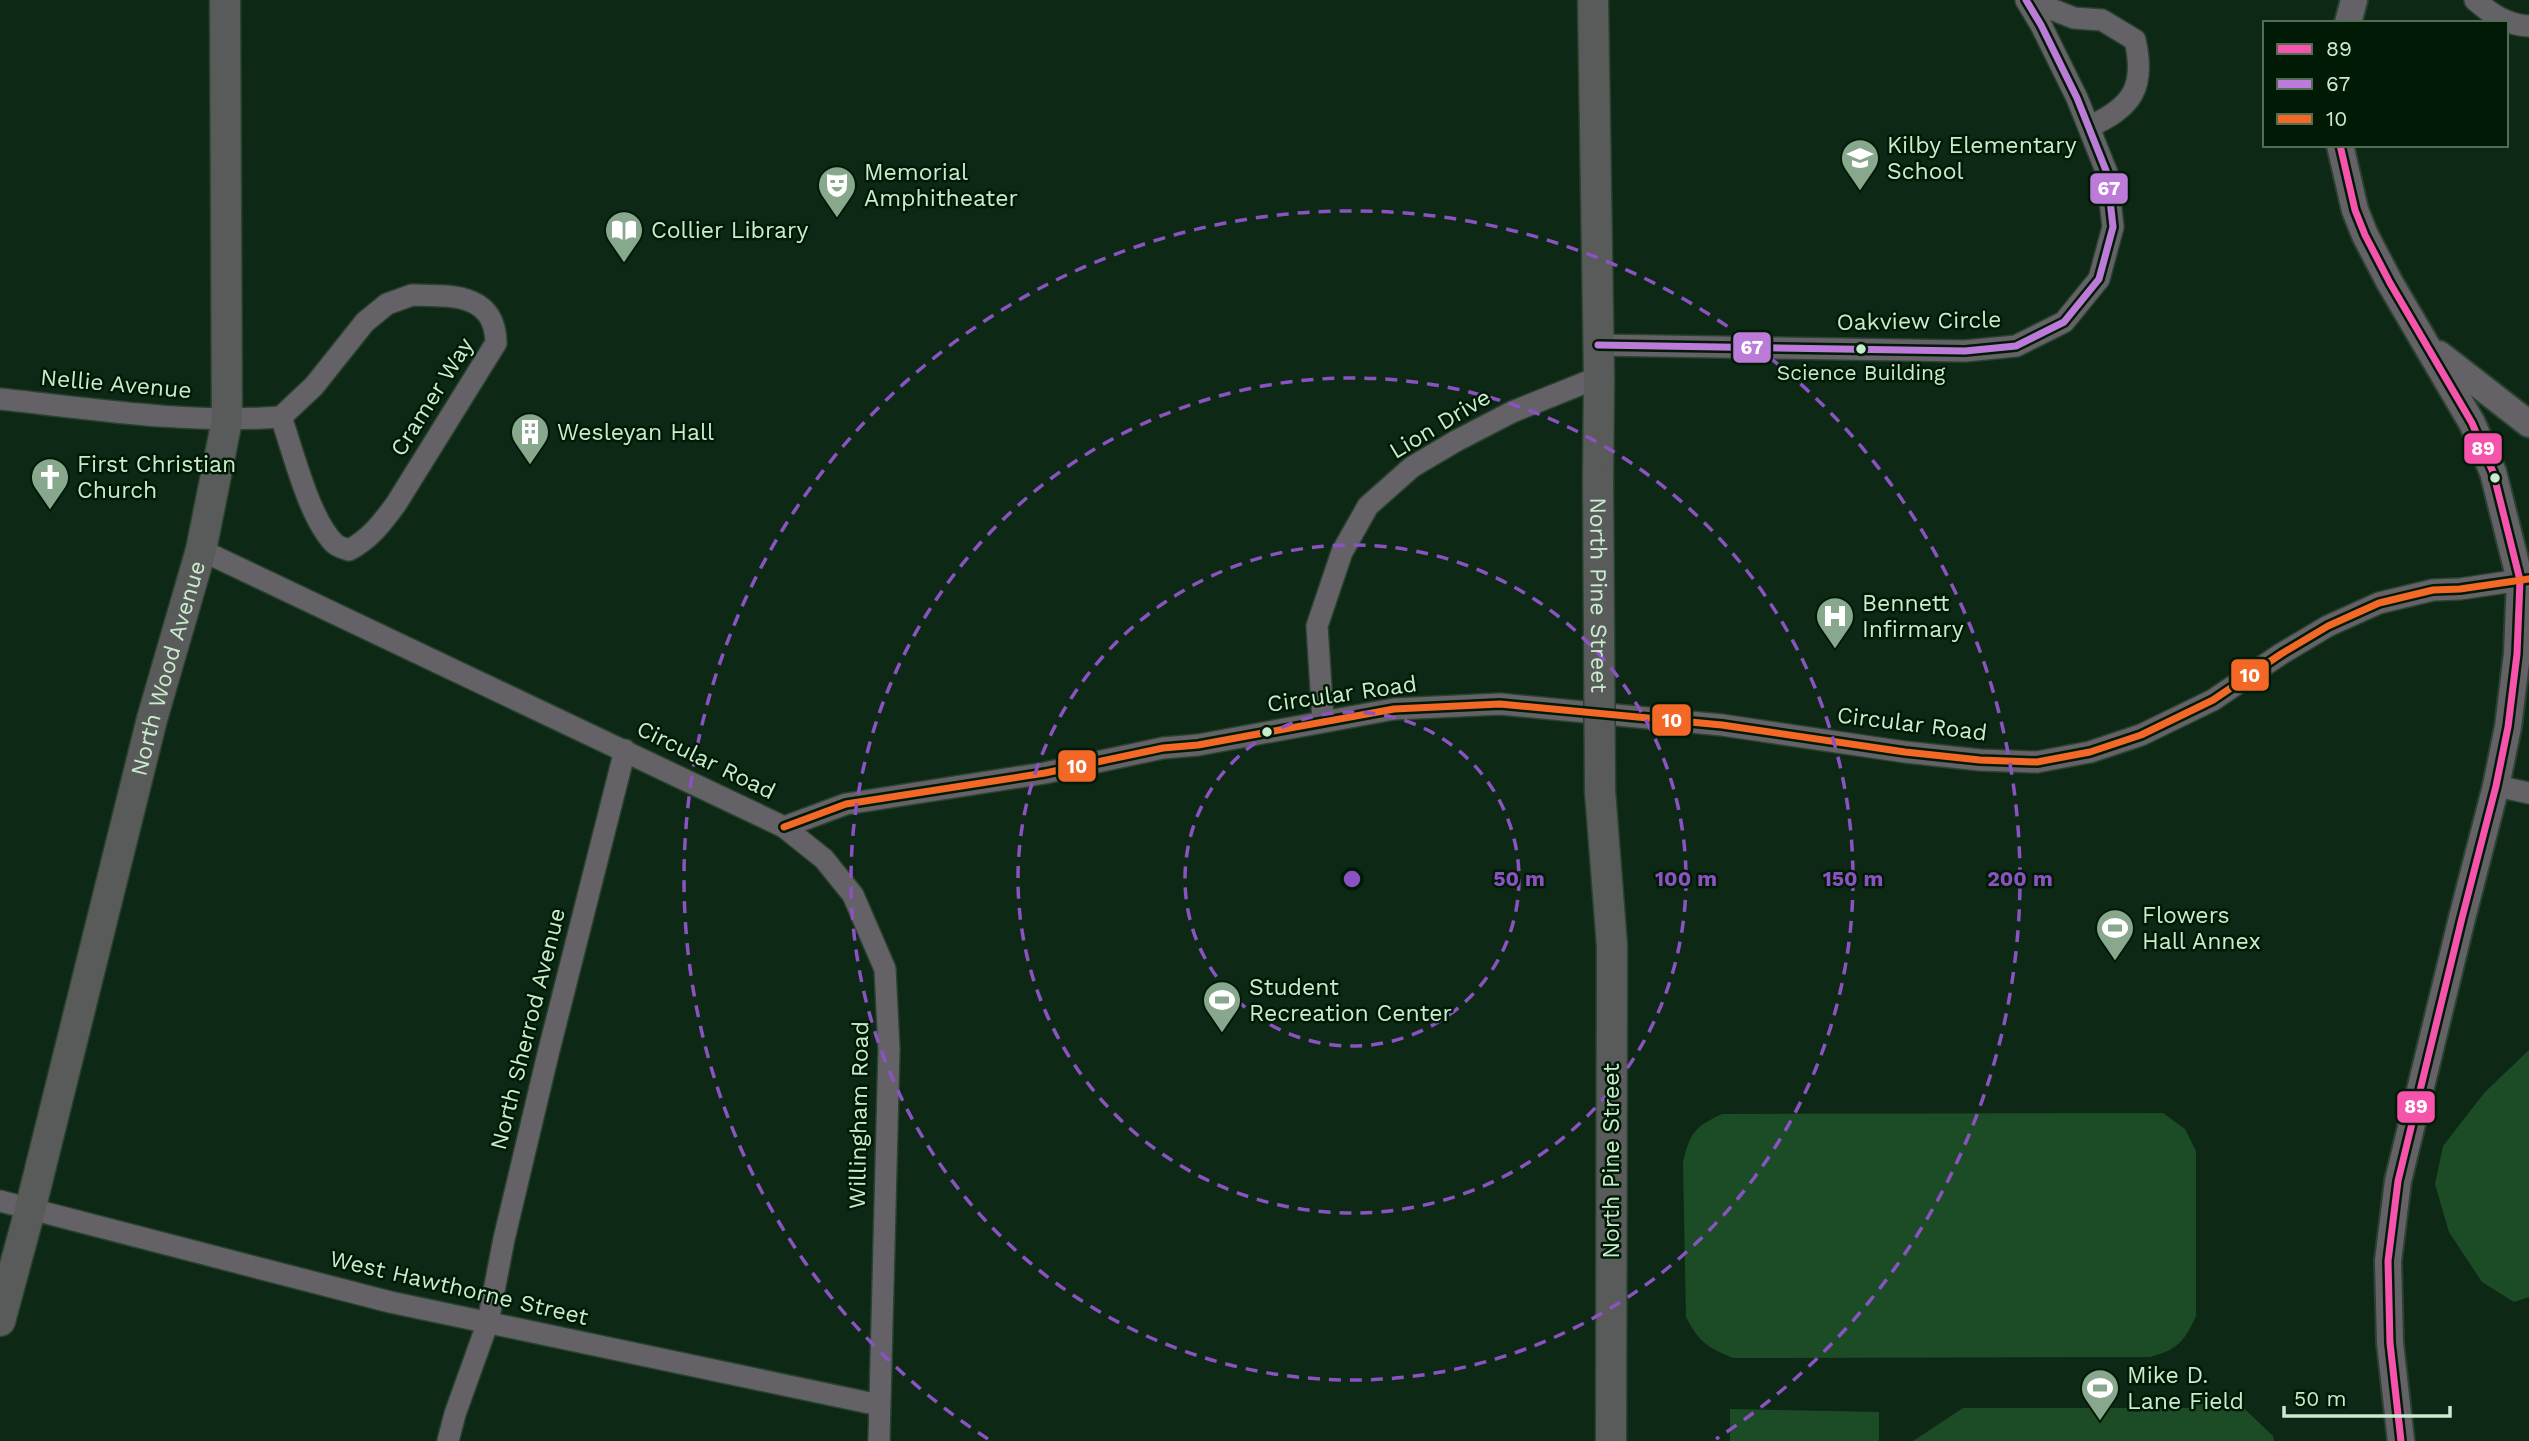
<svg xmlns="http://www.w3.org/2000/svg" width="2529" height="1441" viewBox="0 0 2529 1441" font-family="'Work Sans',sans-serif">
	<rect width="100%" height="100%" fill="#0d2915"/>
	<g fill="#1c4c26">
		<polygon points="2529,1050 2529,1297 2514,1302 2482,1282 2449,1232 2435,1184 2443,1146 2485,1092"/>
		<path d="M2163,1113l22,16 11,22v165c-12,26 -18,33 -46,41l-417,1c-25,-10 -35,-17 -47,-41l-3,-155c7,-30 12,-35 39,-48z"/>
		<polygon points="2191,1395 2231,1396 2273,1436 2274,1441 1913,1441 1963,1408 2189,1408"/>
		<polygon points="1730,1409 1879,1412 1879,1441 1730,1441"/>
	</g>
	<g fill="none" stroke-linecap="round" stroke-linejoin="round">
		<defs>
			<g id="minor">
				<path d="M2028,0l46,18 28,2 33,20c11,48 -3,67 -46,87"/>
				<path d="M2475,0c16,14 32,25 54,26"/>
				<path d="M412,295c38,1 83,-3 84,48l-100,161c-14,19 -26,35 -47,46 -6,-2 -11,-3 -15,-7 -25,-25 -41,-92 -53,-126l33,-31 51,-64 22,-18z"/>
				<polyline points="1598,345 1965,351 2016,346 2064,322 2099,279 2113,227 2107,173 2077,98 2041,25 2026,0"/>
				<path d="M0,399c93,10 187,25 281,18"/>
				<polyline points="201,550 784,827 824,859 853,895 885,969 889,1049 879,1441"/>
				<polyline points="1323,720 1317,626 1342,552 1368,506 1412,467 1456,441 1512,412 1599,377"/>
				<polyline points="2496,786 2529,793"/>
				<polyline points="784,827 846,804 1045,773 1163,748 1198,745 1394,709 1500,704 1722,725 1905,752 1980,760 2037,762 2090,752 2141,735 2213,700 2281,654 2328,626 2379,603 2433,590 2460,589 2520,580"/>
				<polyline points="0,1201 390,1302 879,1405"/>
				<polyline points="448,1441 455,1414 488,1322 504,1239 548,1054 625,750"/>
			</g>
			<g id="tertiary">
				<polyline points="2348,23 2354,0"/>
				<polyline points="2340,145 2355,210 2365,235 2390,283 2472,423 2493,472 2520,580 2517,654 2508,727 2496,786 2462,918 2398,1181 2388,1261 2390,1343 2401,1441"/>
				<polyline points="2439,354 2529,424"/>
			</g>
			<g id="secondary">
				<polyline points="1593,0 1599,377 1598,479"/>
				<polyline points="1600,791 1612,946 1611,1441"/>
				<path id="s1" d="M0,1321l30,-111 122,-491 49,-169 26,-130 -2,-420"/>
			</g>
		</defs>
		<use href="#minor" stroke="#2a4230" stroke-width="24"/>
		<use href="#tertiary" stroke="#2a4230" stroke-width="30"/>
		<use href="#secondary" stroke="#2a4230" stroke-width="33"/>
		<use href="#minor" stroke="#656267" stroke-width="21"/>
		<use href="#tertiary" stroke="#656267" stroke-width="26"/>
		<use href="#secondary" stroke="#585b5a" stroke-width="30"/>
		<defs>
			<g id="secondary-bridge">
				<path id="s2" d="M1598,479l2,312"/>
			</g>
		</defs>
		<use href="#secondary-bridge" stroke="#2a4230" stroke-width="33" stroke-linecap="butt"/>
		<use href="#secondary-bridge" stroke="#585b5a" stroke-width="30"/>
		<defs>
			<polyline id="bus-1" points="2340,145 2355,210 2365,235 2390,283 2472,423 2493,472 2520,580 2517,654 2508,727 2496,786 2462,918 2398,1181 2388,1261 2390,1343 2401,1441"/>
			<polyline id="bus-2" points="1598,345 1965,351 2016,346 2064,322 2099,279 2113,227 2107,173 2077,98 2041,25 2026,0"/>
			<polyline id="bus-3" points="784,827 846,804 1045,773 1163,748 1198,745 1394,709 1500,704 1722,725 1905,752 1980,760 2037,762 2090,752 2141,735 2213,700 2281,654 2328,626 2379,603 2433,590 2460,589 2529,579"/>
		</defs>
		<use href="#bus-1" stroke="#001a05" stroke-width="12"/>
		<use href="#bus-2" stroke="#001a05" stroke-width="12"/>
		<use href="#bus-3" stroke="#001a05" stroke-width="12"/>
		<use href="#bus-1" stroke="#f653ac" stroke-width="7"/>
		<use href="#bus-2" stroke="#bd7bd9" stroke-width="7"/>
		<use href="#bus-3" stroke="#f36827" stroke-width="7"/>
	</g>
	<g fill="none" stroke="#8b52c2" stroke-width="3.5" stroke-dasharray="12 9">
		<circle cx="1352" cy="879" r="167"/>
		<circle cx="1352" cy="879" r="334"/>
		<circle cx="1352" cy="879" r="501"/>
		<path d="M988 1439A668 668 0 1 1 1716 1439"/>
	</g>
	<defs>
		<symbol id="school-pin" viewBox="-11 -11 22 30"><path d="M0 17L-7.5 6A9.5 9.5 0 1 1 7.5 6Z" fill="#88a88d" stroke="#001a05"/><path d="M0-5L7-2L0 1L-7-2ZM-4 1L0 2.5L4 1V4Q0 6-4 4Z" fill="#fff"/></symbol>
		<symbol id="theatre-pin" viewBox="-11 -11 22 30"><path d="M0 17L-7.5 6A9.5 9.5 0 1 1 7.5 6Z" fill="#88a88d" stroke="#001a05"/><path d="M-5-5.5Q0-4 5-5.5V0Q5 5 0 6Q-5 5-5 0ZM-3.3-2.5H-1v1.5H-3.3ZM1-2.5H3.3v1.5H1ZM-2.8 1Q0 5.5 2.8 1Z" fill="#fff"/></symbol>
		<symbol id="library-pin" viewBox="-11 -11 22 30"><path d="M0 17L-7.5 6A9.5 9.5 0 1 1 7.5 6Z" fill="#88a88d" stroke="#001a05"/><path d="M-6-4Q-3-5.5-.7-3.5V5Q-3 3-6 4ZM6-4Q3-5.5 .7-3.5V5Q3 3 6 4Z" fill="#fff"/></symbol>
		<symbol id="building-pin" viewBox="-11 -11 22 30"><path d="M0 17L-7.5 6A9.5 9.5 0 1 1 7.5 6Z" fill="#88a88d" stroke="#001a05"/><path d="M-4-6H4V6H1V3H-1V6H-4ZM-2.5-4.3h1.7v1.8h-1.7ZM.8-4.3h1.7v1.8H.8ZM-2.5-1h1.7V.8h-1.7ZM.8-1h1.7V.8H.8Z" fill="#fff"/></symbol>
		<symbol id="church-pin" viewBox="-11 -11 22 30"><path d="M0 17L-7.5 6A9.5 9.5 0 1 1 7.5 6Z" fill="#88a88d" stroke="#001a05"/><path d="M-1.2-6h2.4v3.5h3.3v2.4h-3.3V6h-2.4V-.1h-3.3v-2.4h3.3Z" fill="#fff"/></symbol>
		<symbol id="hospital-pin" viewBox="-11 -11 22 30"><path d="M0 17L-7.5 6A9.5 9.5 0 1 1 7.5 6Z" fill="#88a88d" stroke="#001a05"/><path d="M-5-5h3v3.5h4V-5h3V5h-3V1.5h-4V5h-3Z" fill="#fff"/></symbol>
		<symbol id="stadium-pin" viewBox="-11 -11 22 30"><path d="M0 17L-7.5 6A9.5 9.5 0 1 1 7.5 6Z" fill="#88a88d" stroke="#001a05"/><path d="M0-5a6.5 5 0 1 0 0 10a6.5 5 0 1 0 0-10ZM-3.5-1.8h7v3.6h-7Z" fill="#fff"/></symbol>
	</defs>
	<g fill-rule="evenodd">
		<use href="#school-pin" x="1838" y="136" width="44" height="60"/>
		<use href="#theatre-pin" x="815" y="163" width="44" height="60"/>
		<use href="#library-pin" x="602" y="208" width="44" height="60"/>
		<use href="#building-pin" x="508" y="410" width="44" height="60"/>
		<use href="#church-pin" x="28" y="455" width="44" height="60"/>
		<use href="#hospital-pin" x="1813" y="594" width="44" height="60"/>
		<use href="#stadium-pin" x="2093" y="906" width="44" height="60"/>
		<use href="#stadium-pin" x="1200" y="978" width="44" height="60"/>
		<use href="#stadium-pin" x="2078" y="1366" width="44" height="60"/>
	</g>
	<g fill="#caecce" stroke="#001a05" stroke-width="2.5">
		<circle cx="1861" cy="349" r="6"/>
		<circle cx="2495" cy="478" r="6"/>
		<circle cx="1267" cy="732" r="6"/>
	</g>
	<g text-anchor="middle" dominant-baseline="central" stroke-width="5" stroke-linejoin="round" paint-order="stroke">
		<g font-size="21" fill="#caecce" stroke="#001a05">
			<text x="1861" y="372">Science Building</text>
		</g>
		<g font-size="23" fill="#caecce" stroke="#001a05" text-anchor="start">
			<text x="1887" y="145">Kilby Elementary<tspan x="1887" dy="26">School</tspan></text>
			<text x="864" y="172">Memorial<tspan x="864" dy="26">Amphitheater</tspan></text>
			<text x="651" y="230">Collier Library</text>
			<text x="557" y="432">Wesleyan Hall</text>
			<text x="77" y="464">First Christian<tspan x="77" dy="26">Church</tspan></text>
			<text x="1862" y="603">Bennett<tspan x="1862" dy="26">Infirmary</tspan></text>
			<text x="2142" y="915">Flowers<tspan x="2142" dy="26">Hall Annex</tspan></text>
			<text x="1249" y="987">Student<tspan x="1249" dy="26">Recreation Center</tspan></text>
			<text x="2127" y="1375">Mike D.<tspan x="2127" dy="26">Lane Field</tspan></text>
		</g>
		<g font-size="23" fill="#caecce" stroke="#001a05">
			<text transform="translate(1919 321) rotate(-1)">Oakview Circle</text>
			<text transform="translate(116 384) rotate(5)">Nellie Avenue</text>
			<text transform="translate(432 397) rotate(-58)">Cramer Way</text>
			<text transform="translate(1440 424) rotate(-31)">Lion Drive</text>
			<text stroke="none"><textPath href="#s2" startOffset="116">North Pine Street</textPath></text>
			<text stroke="none"><textPath href="#s1" startOffset="674">North Wood Avenue</textPath></text>
			<text transform="translate(1342 694) rotate(-8)">Circular Road</text>
			<text transform="translate(1912 724) rotate(7)">Circular Road</text>
			<text transform="translate(706 760) rotate(26)">Circular Road</text>
			<text transform="translate(528 1029) rotate(-76)">North Sherrod Avenue</text>
			<text transform="translate(859 1115) rotate(-89)">Willingham Road</text>
			<text transform="translate(1611 1161) rotate(-90)">North Pine Street</text>
			<text transform="translate(459 1288) rotate(13)">West Hawthorne Street</text>
		</g>
	</g>
	<circle cx="1352" cy="879" r="10" fill="#8b52c2" stroke="#001a05" stroke-width="3.5"/>
	<g font-size="21" text-anchor="middle" font-weight="bold" fill="#8b52c2" stroke="#001a05" stroke-width="5" stroke-linejoin="round" paint-order="stroke">
		<text x="1519" y="886">50 m</text>
		<text x="1686" y="886">100 m</text>
		<text x="1853" y="886">150 m</text>
		<text x="2020" y="886">200 m</text>
	</g>
	<g stroke="#001a05" stroke-width="2.5">
		<rect x="2089" y="172" width="40" height="33" rx="7" fill="#bd7bd9"/>
		<rect x="1732" y="331" width="40" height="33" rx="7" fill="#bd7bd9"/>
		<rect x="2463" y="432" width="40" height="33" rx="7" fill="#f653ac"/>
		<rect x="2230" y="658" width="40" height="34" rx="7" fill="#f36827"/>
		<rect x="1651" y="703" width="41" height="34" rx="7" fill="#f36827"/>
		<rect x="1057" y="749" width="40" height="34" rx="7" fill="#f36827"/>
		<rect x="2396" y="1090" width="40" height="34" rx="7" fill="#f653ac"/>
	</g>
	<g font-size="19" text-anchor="middle" font-weight="bold" fill="#fff">
		<text x="2109" y="195">67</text>
		<text x="1752" y="354">67</text>
		<text x="2483" y="455">89</text>
		<text x="2250" y="682">10</text>
		<text x="1672" y="727">10</text>
		<text x="1077" y="773">10</text>
		<text x="2416" y="1113">89</text>
	</g>
	<rect x="2263" y="21" width="245" height="126" fill="#001a05" stroke="#516e55" stroke-width="2"/>
	<rect x="2277" y="44" width="35" height="10" fill="#f653ac" stroke="#516e55" stroke-width="2"/>
	<text x="2326" y="56" font-size="21" fill="#caecce">89</text>
	<rect x="2277" y="79" width="35" height="10" fill="#bd7bd9" stroke="#516e55" stroke-width="2"/>
	<text x="2326" y="91" font-size="21" fill="#caecce">67</text>
	<rect x="2277" y="114" width="35" height="10" fill="#f36827" stroke="#516e55" stroke-width="2"/>
	<text x="2326" y="126" font-size="21" fill="#caecce">10</text>
	<path d="M2284 1406v10h166v-10" fill="none" stroke="#caecce" stroke-width="3.5"/>
	<text x="2294" y="1406" font-size="21" fill="#caecce" stroke="#001a05" stroke-width="5" paint-order="stroke">50 m</text>
</svg>
